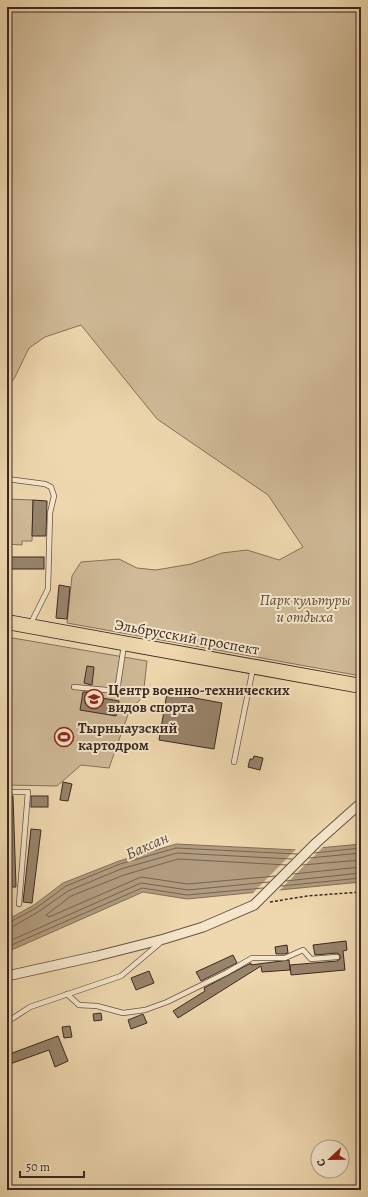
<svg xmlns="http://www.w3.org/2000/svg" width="368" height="1197" viewBox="0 0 368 1197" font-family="Alegreya,serif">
	<rect width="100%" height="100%" fill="#efd8af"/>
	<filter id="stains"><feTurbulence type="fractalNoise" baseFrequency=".005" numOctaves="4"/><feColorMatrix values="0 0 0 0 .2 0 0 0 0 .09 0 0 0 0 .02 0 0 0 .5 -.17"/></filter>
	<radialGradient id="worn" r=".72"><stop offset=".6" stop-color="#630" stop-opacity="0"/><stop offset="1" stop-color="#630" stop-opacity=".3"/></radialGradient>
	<g fill="#d0ba97" stroke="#85715c">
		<polygon points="7,7 361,7 361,676 67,623 72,576 81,562 119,559 137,568 156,570 191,564 222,553 247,550 279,560 303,547 268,495 157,419 81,325 45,337 29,348 14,379 7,386"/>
		<polygon points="7,499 33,500 32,541 22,541 22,545 7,544"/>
		<polygon points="7,637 147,661 143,697 130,709 109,768 81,765 57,786 7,785"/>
	</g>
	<polygon fill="#b19c7f" stroke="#816e5a" points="176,844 297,850 361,844 361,882 187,899 143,892 7,952 7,920 34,905 63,883 119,861"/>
	<polygon fill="#efd8af" points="324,846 278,892 251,895 297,848"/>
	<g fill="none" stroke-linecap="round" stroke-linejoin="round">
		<g stroke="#766250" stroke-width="1">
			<polyline points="314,853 361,848"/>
			<polyline points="309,858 361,853"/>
			<polyline points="302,865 361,860"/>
			<polyline points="293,874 361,867"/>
			<polyline points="276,876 188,884 141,877 49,917 46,915 71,896 124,875 178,859 287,865"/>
			<polyline points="286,881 361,873"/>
			<polyline points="281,886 361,878"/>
			<polyline points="7,923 10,922 36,908 66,886 120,864 176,848 297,854"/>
			<polyline points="7,928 12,927 38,912 68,891 121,869 177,853 292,859"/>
			<polyline points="7,942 141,883 188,890 269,882"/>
			<polyline points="7,947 142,888 187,895 263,888"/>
		</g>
	</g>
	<g fill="#98846b" stroke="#3a2822">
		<polygon points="33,500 47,501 46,536 32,536"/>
		<rect x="7" y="557" width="37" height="12"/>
		<polygon points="59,585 70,587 67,619 56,618"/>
		<polygon points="87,666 94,667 92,685 84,683"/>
		<polygon points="83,692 90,692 90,696 119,701 116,716 80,710"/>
		<polygon points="167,693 222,703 214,749 159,740"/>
		<polygon points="254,756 263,758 260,770 248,767 250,759 253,759"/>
		<polygon points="63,782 72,784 68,801 60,800"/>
		<polygon points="7,796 13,796 16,887 7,887"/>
		<rect x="31" y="796" width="17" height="11"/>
		<polygon points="31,829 41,830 32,903 23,902"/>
		<polygon points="346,941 347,950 343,951 345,970 291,975 290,965 337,961 340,959 340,955 337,953 315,955 313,945"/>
		<polygon points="287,945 288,953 284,954 276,954 275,947"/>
		<polygon points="233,955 237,963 201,981 196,972"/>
		<polygon points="289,960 290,970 262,972 261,966 178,1018 173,1011 205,991 204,988 251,963 251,965"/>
		<polygon points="149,971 154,983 136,990 131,978"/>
		<polygon points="101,1013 102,1020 94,1021 93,1014"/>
		<polygon points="143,1014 147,1023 131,1029 128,1020"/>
		<polygon points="70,1026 72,1037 64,1038 62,1027"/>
		<polygon points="58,1036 68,1061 55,1067 49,1050 7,1065 7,1055"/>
	</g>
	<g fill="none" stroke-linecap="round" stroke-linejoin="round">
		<defs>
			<g id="lane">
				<polyline points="7,479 45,484 51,487 54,496 50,513 48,589 30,625"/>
				<polyline points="74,687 117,691 124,645"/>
				<polyline points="234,762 253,668"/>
				<polyline points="7,792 28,792 19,904"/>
				<polyline points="67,994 79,1005 97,1006 123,1013 145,1010 167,1002 226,973 252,958 285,958 303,950 311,959 337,957"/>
				<polyline points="7,1022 30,1007 121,976 160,943"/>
			</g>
			<polyline id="street" points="7,976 97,956 164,939 203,927 254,905 316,843 361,803"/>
			<polyline id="primary" points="7,622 361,686"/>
		</defs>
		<use href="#lane" stroke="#675445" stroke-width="6"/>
		<use href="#street" stroke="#675445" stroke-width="11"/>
		<use href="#primary" stroke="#3a2822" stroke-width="16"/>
		<polyline stroke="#3a2822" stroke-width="1.5" stroke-dasharray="3 2" stroke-linecap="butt" points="270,902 307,896 361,892"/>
		<use href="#lane" stroke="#f5e6cb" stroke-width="4.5"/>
		<use href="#street" stroke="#f5e6cb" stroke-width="9"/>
		<use href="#primary" stroke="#efd8af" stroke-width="14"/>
	</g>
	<defs>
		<symbol id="school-ring" viewBox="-11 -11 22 22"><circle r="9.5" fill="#f5e6cb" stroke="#8f2418" stroke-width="1.5"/><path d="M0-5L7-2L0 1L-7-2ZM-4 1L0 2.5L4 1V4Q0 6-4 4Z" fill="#8f2418"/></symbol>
		<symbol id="stadium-ring" viewBox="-11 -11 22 22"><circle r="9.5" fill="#f5e6cb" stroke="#8f2418" stroke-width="1.5"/><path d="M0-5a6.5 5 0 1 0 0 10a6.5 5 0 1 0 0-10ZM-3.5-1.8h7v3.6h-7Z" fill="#8f2418"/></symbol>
	</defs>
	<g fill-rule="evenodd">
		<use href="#school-ring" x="83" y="688" width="22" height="22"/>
		<use href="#stadium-ring" x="53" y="726" width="22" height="22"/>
	</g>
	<g text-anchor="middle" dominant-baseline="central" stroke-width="4" stroke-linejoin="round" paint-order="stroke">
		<g font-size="15" font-style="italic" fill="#604c3f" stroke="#f5e6cb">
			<text x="305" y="600">Парк культуры<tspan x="305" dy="17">и отдыха</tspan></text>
		</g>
		<g font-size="15" fill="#3a2822" stroke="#f5e6cb">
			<text transform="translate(187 637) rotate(10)">Эльбрусский проспект</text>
		</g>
		<g font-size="15" font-weight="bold" fill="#3a2822" stroke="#f5e6cb" text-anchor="start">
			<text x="108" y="690">Центр военно-технических<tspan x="108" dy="17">видов спорта</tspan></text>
			<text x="78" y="728">Тырныаузский<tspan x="78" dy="17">картодром</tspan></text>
		</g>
		<g font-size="16" font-style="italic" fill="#5e4b3e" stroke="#f5e6cb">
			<text transform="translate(147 846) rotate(-24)">Баксан</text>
		</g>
	</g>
	<rect width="368" height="1197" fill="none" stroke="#efd8af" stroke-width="24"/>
	<rect x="8" y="8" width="352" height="1181" fill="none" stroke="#3a2822" stroke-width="2"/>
	<rect x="12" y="12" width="344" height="1173" fill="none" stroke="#3a2822"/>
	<g transform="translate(330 1159) rotate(248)"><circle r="19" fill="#f5e6cb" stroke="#aa9a87"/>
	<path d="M0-3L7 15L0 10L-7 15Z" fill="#8f2418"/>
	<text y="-6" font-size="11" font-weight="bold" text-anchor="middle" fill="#3a2822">С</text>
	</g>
	<path d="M20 1171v6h64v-6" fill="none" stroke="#3a2822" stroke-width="2"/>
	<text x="26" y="1171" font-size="12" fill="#3a2822" stroke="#f5e6cb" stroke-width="3" paint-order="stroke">50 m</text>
	<rect width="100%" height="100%" filter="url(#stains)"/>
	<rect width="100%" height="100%" fill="url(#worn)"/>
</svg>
